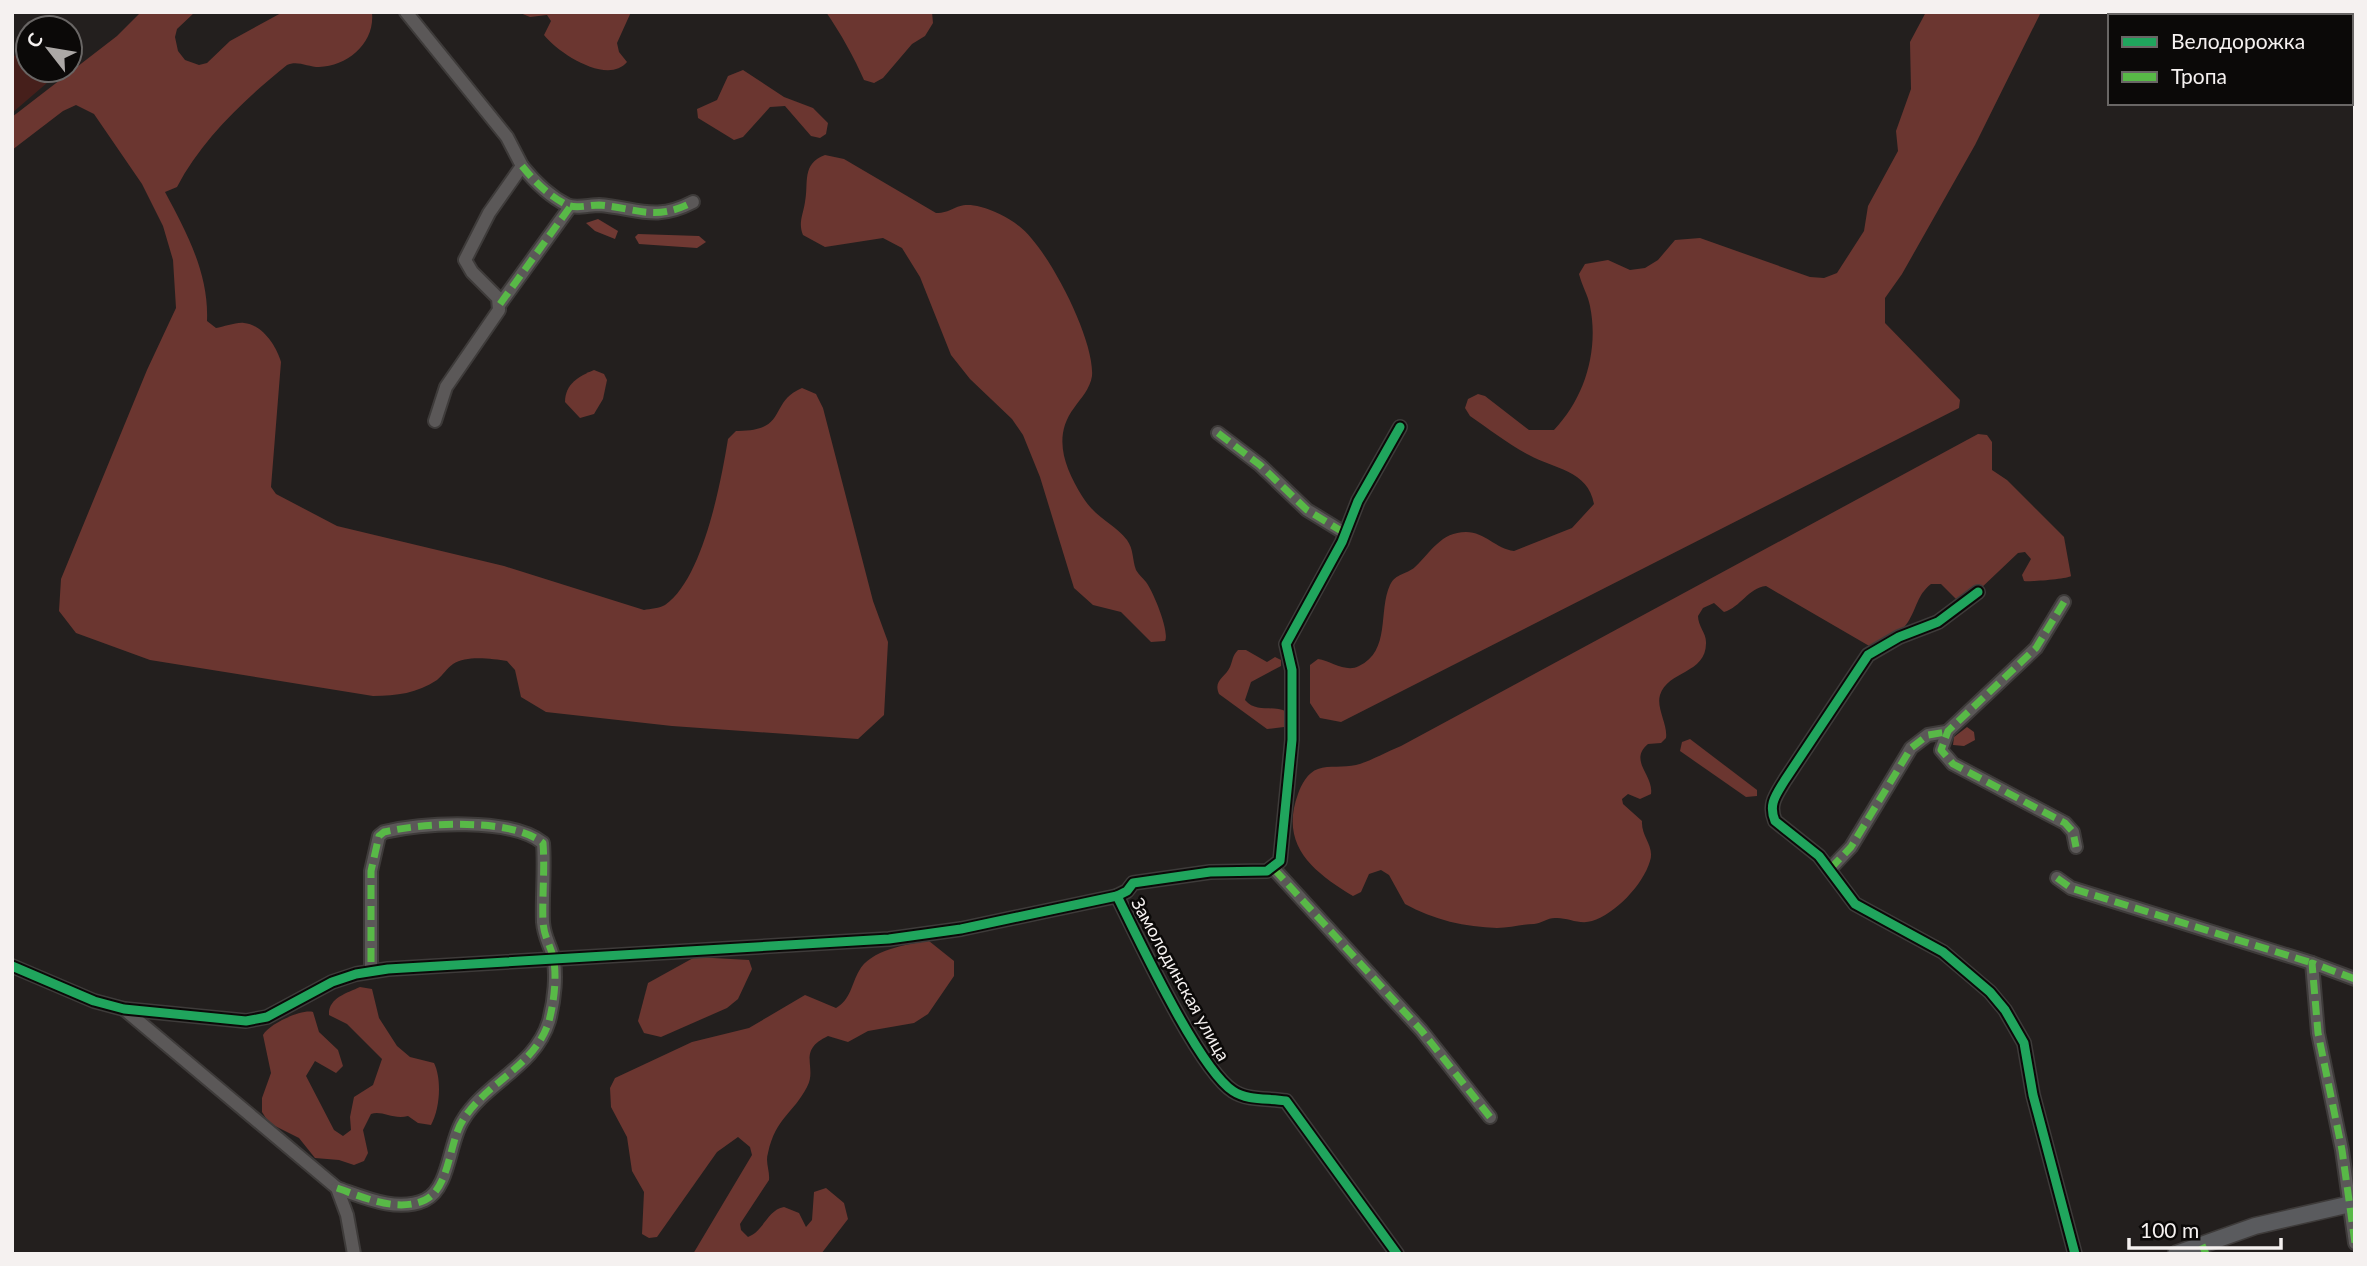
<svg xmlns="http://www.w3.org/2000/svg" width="2367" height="1266" viewBox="0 0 2367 1266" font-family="Lato,sans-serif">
	<rect width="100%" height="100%" fill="#231f1e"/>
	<polygon fill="#461f1b" points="28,54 28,70 62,70 12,113 12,56"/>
	<g fill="#6b3630">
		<path d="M141,12h54l-18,17 -2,8 3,14 7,9 14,5 8,-2 23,-22 53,-29 89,1c3,30 -24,53 -53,54 -11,0 -22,-7 -32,-2 -42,34 -85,74 -110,122l-12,5c22,41 44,82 42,129l9,7c8,-1 20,-6 28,-5 18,1 33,24 37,39l-10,125 5,7 61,32 167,40 140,44c6,-1 16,-2 21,-5 38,-26 56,-123 63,-166l8,-8c53,1 32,-29 66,-43l14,6 7,14 50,193 15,41 -4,73 -26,24 -186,-13 -126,-14 -25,-15 -6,-27 -8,-9c-15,-2 -40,-6 -54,3 -6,4 -10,11 -16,16 -20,13 -40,16 -64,16l-223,-36 -74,-27 -17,-22 2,-32 86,-209 29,-62 -3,-48 -10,-34 -21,-42 -48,-70 -18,-9 -13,6 -51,39v-33l105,-81z"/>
		<path d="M518,12h113l-14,31 2,9 8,10c-19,23 -68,-8 -83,-27l7,-14 -4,-6 -17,2z"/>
		<path d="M826,12h106l1,11 -8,13 -13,8 -29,34 -9,5 -10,-3c-10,-23 -23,-46 -38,-68z"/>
		<path d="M1926,12h115l-66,133 -73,129 -17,24v25l75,77 -1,8 -618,314 -21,-4 -10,-15v-38l8,-6c13,2 28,14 41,7 32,-15 19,-55 31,-81 6,-12 16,-10 25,-18 16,-15 26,-35 51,-35 19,0 30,17 48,19l58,-23 22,-24c-6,-34 -40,-35 -65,-49 -21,-11 -40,-26 -59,-39l-5,-8 3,-9 10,-5 7,2 44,34h25c31,-32 45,-80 36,-124 -2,-11 -8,-20 -11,-32l6,-10 23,-4 22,10 15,-2 13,-8 17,-20 25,-2 110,39 14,1 13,-5 27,-42 4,-25 30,-55 -2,-20 15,-42 -1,-47z"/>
		<polygon points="743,70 784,97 813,108 828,123 826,134 820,138 811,136 785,106 770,107 743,137 734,140 698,118 697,109 717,100 728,76"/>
		<path d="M825,155l19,4 92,54c19,0 20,-13 45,-6 12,3 28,11 38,19 29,22 76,114 73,150 -2,13 -11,22 -18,32 -22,29 -9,60 8,88 15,24 32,27 45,44 7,10 5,19 9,30 3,5 7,8 10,12 7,9 24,50 19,59l-14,1 -30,-30 -28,-7 -19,-17 -34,-111 -17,-42 -11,-16 -42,-40 -19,-24 -31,-78 -18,-29 -19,-10 -58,9 -22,-12c-5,-12 0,-20 2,-33 4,-19 -4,-38 20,-47z"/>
		<path d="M594,370l10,4 3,6 -4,19 -9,15 -14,4 -15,-16c0,-18 14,-26 29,-32z"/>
		<path d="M1978,434l9,1 5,7v28l15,10 57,57 7,39c-3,3 -43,6 -47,5l-2,-6 9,-16 -6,-7 -7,1 -39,37 -22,10 -16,-16h-10c-14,11 -14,24 -23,38 -8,13 -24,19 -37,25l-105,-61c-18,2 -25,21 -42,26l-10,-9 -11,5 -5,8c0,10 8,17 8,26 1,32 -38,28 -46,53 -4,13 8,30 6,43l-5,5 -13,1c-20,17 6,31 3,50l-11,5 -12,-5 -6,5 1,5 19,17c-1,16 13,25 8,40 -7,24 -35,53 -58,60 -13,4 -25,-4 -37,-3 -8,0 -13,5 -21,6 -12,0 -25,4 -37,4 -31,-1 -64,-8 -92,-24l-16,-29 -8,-5 -12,4 -8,18 -8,4c-39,-24 -74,-50 -55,-102 3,-9 10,-22 20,-25 11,-4 26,-1 38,-4 15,-4 30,-13 45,-19z"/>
		<path d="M1238,650h8l21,12 8,-5 6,3v6l-30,16 -6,18c12,14 28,4 42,12l-3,15 -17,2 -48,-35c-6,-14 6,-16 11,-27 3,-7 2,-11 8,-17z"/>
		<polygon points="1690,739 1757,790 1757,796 1746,797 1680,751 1682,742"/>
		<path d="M929,941l25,20v15l-26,38 -14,9 -46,8 -20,11 -20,-6c-32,15 -10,31 -21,51 -14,27 -31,30 -39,66 -3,9 2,18 1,27l-29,44 1,6 7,7c16,-6 19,-27 36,-30l15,6 7,14 6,-7 2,-28 12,-4 18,15 4,16 -27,35h-128l59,-99 -2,-8 -12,-10 -21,15 -60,85 -8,1 -7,-4 2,-42 -12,-21 -5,-34 -16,-30 -1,-19 5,-10 77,-36 57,-14 56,-33 31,13c15,-9 15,-23 23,-37 11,-21 48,-27 70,-30z"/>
		<polygon points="695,957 749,960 752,969 738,999 727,1008 661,1037 644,1033 638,1021 648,983"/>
		<path d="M360,987l12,2 7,29 18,28 13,11 24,6c8,16 6,46 -3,62l-13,-2 -10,-7c-15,4 -26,-6 -37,-2l-8,16 5,23 -4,8 -10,4 -15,-5 -24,-2 -16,-20 -30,-15 -7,-11v-14l9,-25 -8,-38c6,-11 38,-26 50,-23l6,20 19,18 5,16 -7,7 -21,-12 -9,15 28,54 9,6 8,-6 -1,-13 4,-20 19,-12 9,-26 -35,-35 -18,-9c-1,-17 18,-22 31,-28z"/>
	</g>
	<g fill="#703933">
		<polygon points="598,219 618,231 615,239 595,231 586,223"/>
		<polygon points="638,234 699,236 706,242 697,248 639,244 635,237"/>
		<polygon points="1967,727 1974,732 1975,740 1964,746 1953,745 1954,737"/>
	</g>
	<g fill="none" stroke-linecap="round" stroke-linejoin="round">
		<defs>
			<g id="street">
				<polyline points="406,12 507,137 522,166 489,213 465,260 472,272 498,298 499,310 446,387 435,421"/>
				<path d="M522,166c12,15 27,30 45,39 9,4 22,0 32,0 38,3 56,17 94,-3"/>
				<polyline points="500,304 570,207"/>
				<polyline points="1218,433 1260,465 1307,510 1343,532"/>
				<path d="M1978,592l-40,30 -39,15 -31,18 -83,125c-9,15 -17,24 -10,41l44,35 36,48 88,48 47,40 15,18 19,33 9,52 42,159"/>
				<polyline points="2064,602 2036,648 1948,731 1941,750 1953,764 2065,823 2073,832 2076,847"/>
				<polyline points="1274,869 1421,1030 1490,1117"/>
				<polyline points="1830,869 1851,847 1911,748 1928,735 1946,732"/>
				<polyline points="2057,878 2071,888 2312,963"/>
				<polyline points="1117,896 1127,891 1133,883 1210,872 1267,871 1280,861 1292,740 1292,670 1286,644 1342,542 1358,501 1400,427"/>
				<path d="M12,966l82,35 30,8 122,12 21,-4 65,-35 24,-8 32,-5 501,-30 72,-10 156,-33c21,42 82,173 116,195 15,10 35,7 53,10l111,153"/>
				<polyline points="2355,979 2312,963 2318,1033 2342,1150 2355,1243"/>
				<polyline points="124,1009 337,1188 347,1215 354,1254"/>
				<path d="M337,1188c26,9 60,25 88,12 25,-12 24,-59 38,-80 23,-38 72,-53 86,-99 5,-19 9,-49 3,-68 -4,-12 -8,-18 -9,-31 -1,-26 2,-52 0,-79 -32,-26 -120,-20 -159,-11l-5,4 -8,35v100"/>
			</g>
			<polyline id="secondary" points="2176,1254 2255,1226 2355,1203"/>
		</defs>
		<use href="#street" stroke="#3e3b3a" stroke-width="16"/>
		<use href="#secondary" stroke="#3e3b3a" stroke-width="19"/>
		<use href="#street" stroke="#5b5858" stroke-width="12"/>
		<use href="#secondary" stroke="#5a5b5e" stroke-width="16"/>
		<g stroke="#58b947" stroke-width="7" stroke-dasharray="14 7" stroke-linecap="butt">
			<path d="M522,166c12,15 27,30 45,39 9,4 22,0 32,0 38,3 56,17 94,-3"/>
			<polyline points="500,304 570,207"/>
			<polyline points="1218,433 1260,465 1307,510 1343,532"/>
			<polyline points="2064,602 2036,648 1948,731 1941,750 1953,764 2065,823 2073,832 2076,847"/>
			<polyline points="1274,869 1421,1030 1490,1117"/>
			<polyline points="1830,869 1851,847 1911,748 1928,735 1946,732"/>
			<polyline points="2057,878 2071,888 2312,963"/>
			<polyline points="2355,979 2312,963 2318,1033 2342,1150 2355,1243"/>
			<path d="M337,1188c26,9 60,25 88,12 25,-12 24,-59 38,-80 23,-38 72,-53 86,-99 5,-19 9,-49 3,-68 -4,-12 -8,-18 -9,-31 -1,-26 2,-52 0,-79 -32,-26 -120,-20 -159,-11l-5,4 -8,35v100"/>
			<polyline points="2202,1245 2206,1254"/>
		</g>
		<defs>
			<g id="cycleway">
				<path d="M1978,592l-40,30 -39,15 -31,18 -83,125c-9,15 -17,24 -10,41l44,35 36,48 88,48 47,40 15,18 19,33 9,52 42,159"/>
				<polyline points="1117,896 1127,891 1133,883 1210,872 1267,871 1280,861 1292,740 1292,670 1286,644 1342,542 1358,501 1400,427"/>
				<path d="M12,966l82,35 30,8 122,12 21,-4 65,-35 24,-8 32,-5 501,-30 72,-10 156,-33c21,42 82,173 116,195 15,10 35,7 53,10l111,153"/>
			</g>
		</defs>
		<use href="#cycleway" stroke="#0b0908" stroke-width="13"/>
		<use href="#cycleway" stroke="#20a55d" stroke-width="9"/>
	</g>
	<g text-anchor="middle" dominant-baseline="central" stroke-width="5" stroke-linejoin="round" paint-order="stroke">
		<g font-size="18" fill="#f5f1f0" stroke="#0b0908">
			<text transform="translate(1181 979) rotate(61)">Замолодинская улица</text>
		</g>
	</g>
	<rect width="2367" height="1266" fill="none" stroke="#f5f1f0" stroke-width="28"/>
	<rect x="2108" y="14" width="245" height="91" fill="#0b0908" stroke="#696665" stroke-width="2"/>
	<rect x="2122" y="37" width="35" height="10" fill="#20a55d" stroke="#696665" stroke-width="2"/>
	<text x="2171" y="49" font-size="21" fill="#f5f1f0">Велодорожка</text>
	<rect x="2122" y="72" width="35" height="10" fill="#58b947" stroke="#696665" stroke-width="2"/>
	<text x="2171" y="84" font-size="21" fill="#f5f1f0">Тропа</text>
	<g transform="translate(49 49) rotate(301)"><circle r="33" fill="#0b0908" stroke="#696665" stroke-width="2"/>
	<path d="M0-5L12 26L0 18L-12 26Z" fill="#aca8a6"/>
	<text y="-10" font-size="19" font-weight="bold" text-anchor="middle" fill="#f5f1f0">С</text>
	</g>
	<path d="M2129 1238v10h152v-10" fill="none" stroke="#f5f1f0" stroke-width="3.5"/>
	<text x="2140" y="1238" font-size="21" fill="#f5f1f0" stroke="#0b0908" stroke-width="5" paint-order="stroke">100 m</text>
</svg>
